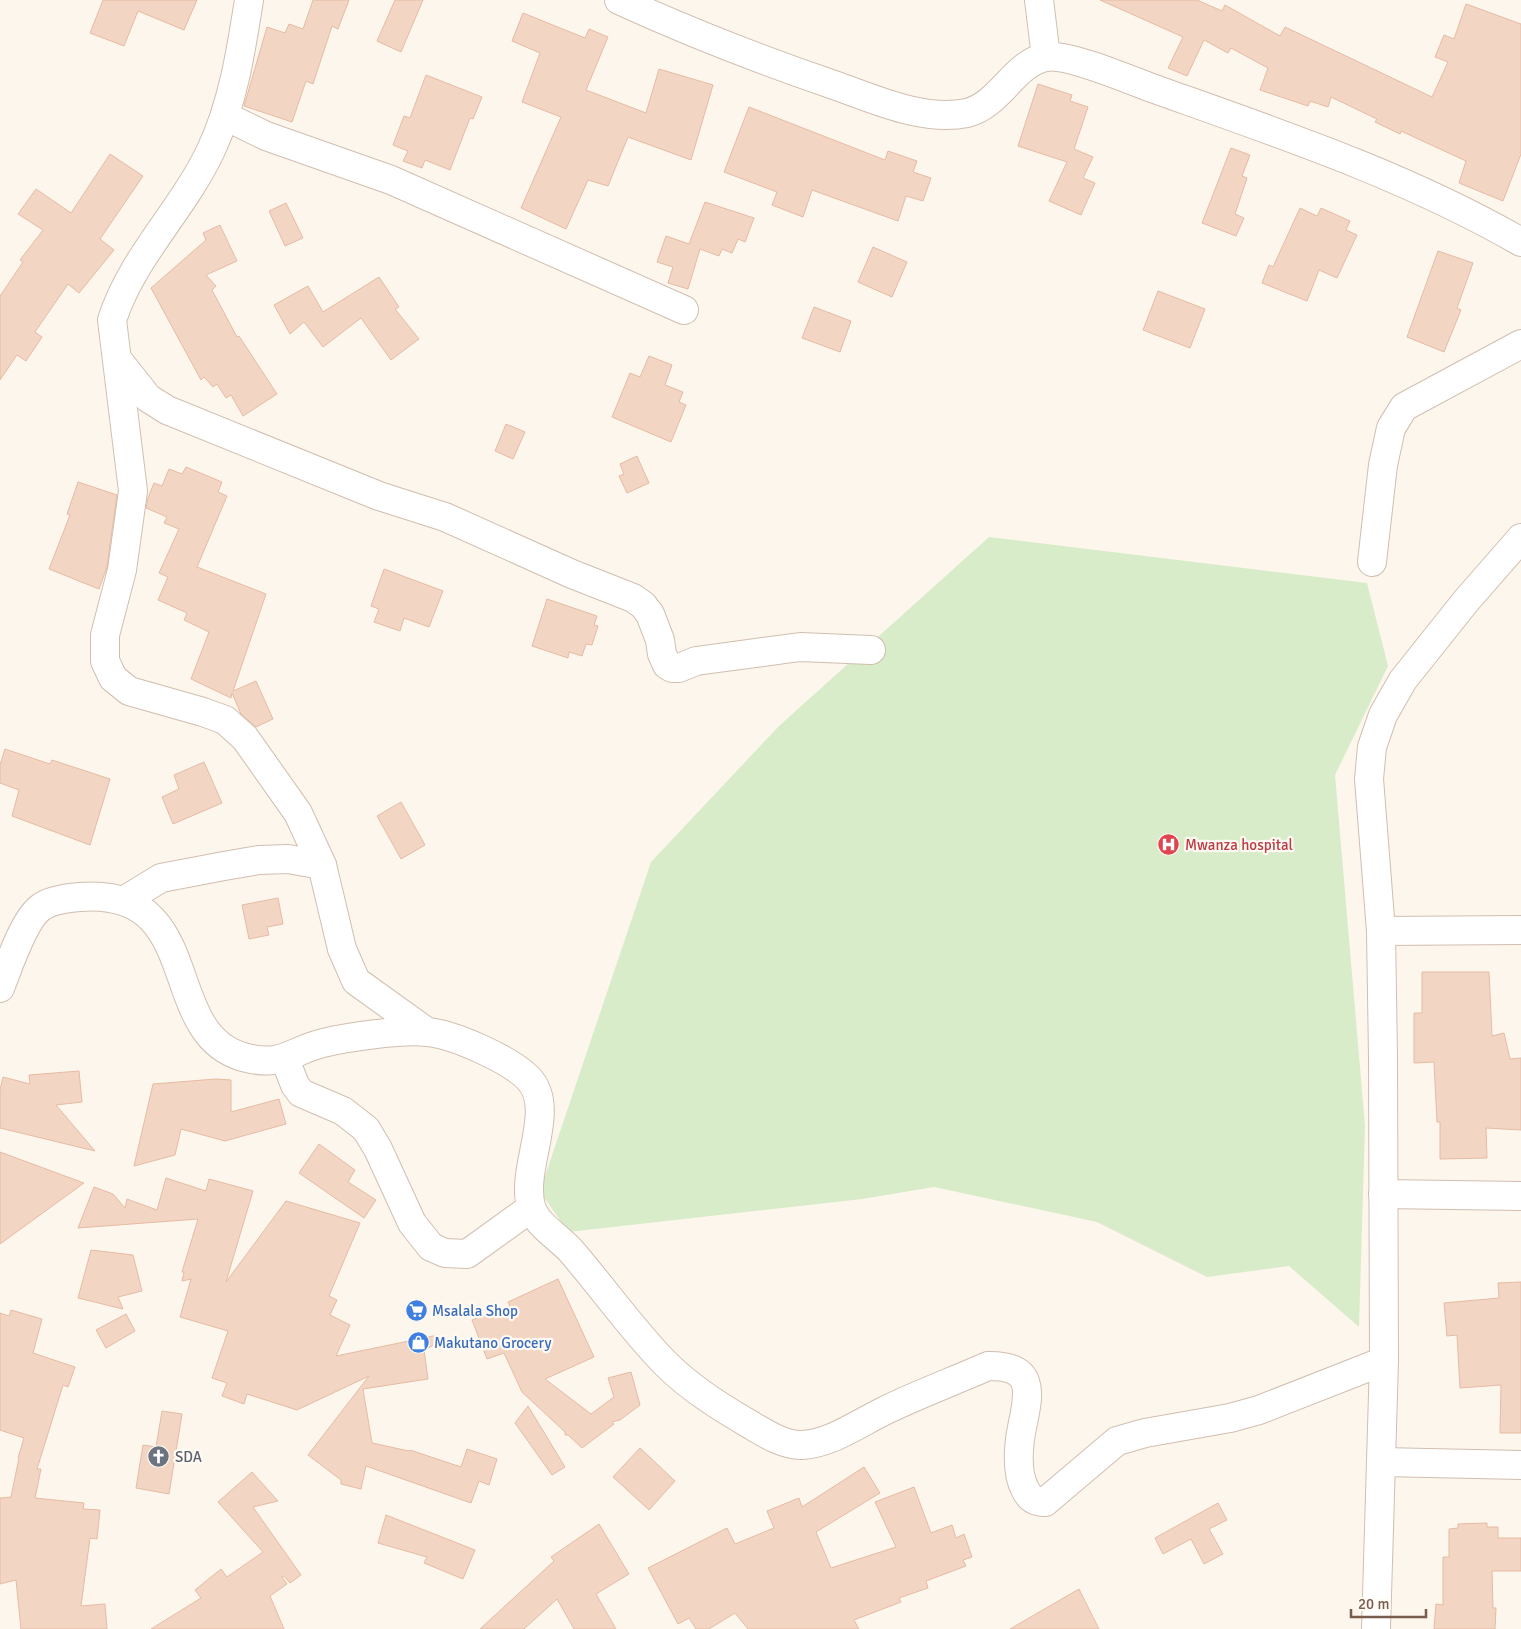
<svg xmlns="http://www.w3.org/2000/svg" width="1521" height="1629" viewBox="0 0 1521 1629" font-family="Signika,sans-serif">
	<rect width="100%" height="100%" fill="#fdf6ec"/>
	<polygon fill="#d8ecc9" points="989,537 1367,583 1388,666 1335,775 1365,1126 1359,1327 1289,1266 1207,1277 1097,1222 934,1187 862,1199 568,1232 540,1191 651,862 779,726"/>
	<g fill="#f3d5c3" stroke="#e6bba3">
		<polygon points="103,0 197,0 184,30 138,11 124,46 90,33"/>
		<polygon points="313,0 349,0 338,29 332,26 313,84 306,81 292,122 244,106 267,27 285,33 289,24 303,29"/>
		<polygon points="395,0 423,0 401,52 377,41"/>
		<polygon points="1100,0 1197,0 1222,11 1225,5 1280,36 1285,27 1432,97 1448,62 1435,57 1444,35 1454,39 1466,4 1521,24 1521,154 1503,201 1459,183 1466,161 1401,131 1400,134 1375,122 1377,119 1331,97 1328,107 1310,101 1308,106 1260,90 1268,68 1231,48 1228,53 1204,40 1187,76 1168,68 1183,37"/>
		<polygon points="523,13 585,38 589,29 608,37 586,90 646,113 659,69 713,85 691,160 628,137 608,186 588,180 566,229 521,208 561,117 522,102 540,53 512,41"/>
		<polygon points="426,75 482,97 473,119 470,118 450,170 425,160 422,168 403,161 408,151 393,145 404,116 410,118"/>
		<polygon points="1038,84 1072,95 1070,101 1088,107 1074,149 1093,157 1083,178 1095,183 1081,215 1049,201 1067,162 1018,146"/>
		<polygon points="749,107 885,160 888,151 917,161 913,172 931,178 923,201 906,196 898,221 812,190 803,217 772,205 777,192 724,172"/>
		<polygon points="1231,148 1250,155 1242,176 1247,178 1235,214 1244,218 1236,236 1202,223"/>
		<polygon points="110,154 143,176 100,239 114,250 79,293 68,284 35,332 42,337 26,361 17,355 0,380 0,296 23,262 20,260 43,230 18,214 36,189 71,213"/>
		<polygon points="705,202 754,218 745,242 738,239 732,253 722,249 719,256 700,249 688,289 668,283 673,267 657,262 666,236 689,244"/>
		<polygon points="286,203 303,238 285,246 269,211"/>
		<polygon points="1300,208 1317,216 1321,208 1350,221 1346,230 1357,235 1337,278 1319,270 1307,301 1262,283 1269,265 1273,267"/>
		<polygon points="220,225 237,261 206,275 216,286 212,290 237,337 239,336 277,394 243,416 231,395 226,398 217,384 213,387 204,377 201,380 151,288 206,240 203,233"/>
		<polygon points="873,247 907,262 892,297 858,282"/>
		<polygon points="1438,251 1473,263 1457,308 1461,310 1444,352 1407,337"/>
		<polygon points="379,277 399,307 395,309 419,339 391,360 361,318 323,347 304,322 290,334 274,305 308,286 323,312"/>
		<polygon points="1158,291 1205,309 1190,348 1143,330"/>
		<polygon points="814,307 851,321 840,352 802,338"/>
		<polygon points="649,356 672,365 665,385 683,392 679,402 686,405 671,442 612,417 630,373 640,377"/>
		<polygon points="506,424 525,432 513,459 495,451"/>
		<polygon points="637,456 649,483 627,493 619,476 624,474 620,464"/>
		<polygon points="186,467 222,482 218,492 227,496 197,567 266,594 233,691 256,681 273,719 256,727 241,714 232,693 231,698 191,679 209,632 184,620 187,613 158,600 168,577 159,573 179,529 164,523 167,517 146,508 148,498 154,483 162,486 169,469 182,474"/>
		<polygon points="78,482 117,495 107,567 99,589 49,569 70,515 67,514"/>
		<polygon points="384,569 443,591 429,627 404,618 400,631 374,622 379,609 371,606"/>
		<polygon points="547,599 597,616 594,625 598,626 592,645 586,644 582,656 569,652 568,658 532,646"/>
		<polygon points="5,749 50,764 52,760 110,779 90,845 12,816 19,790 0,783 0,765"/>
		<polygon points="204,762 222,803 173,824 162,797 179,789 174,775"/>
		<polygon points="401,802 425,845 401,859 377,816"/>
		<polygon points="278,898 283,924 267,927 269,935 249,939 242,905"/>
		<polygon points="1422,972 1489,972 1492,1036 1504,1033 1510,1059 1521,1058 1521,1130 1486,1128 1487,1158 1440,1159 1440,1122 1437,1122 1434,1062 1414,1063 1414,1013 1422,1013"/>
		<polygon points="79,1071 82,1102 56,1105 95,1151 0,1128 0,1090 3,1077 30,1084 29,1075"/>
		<polygon points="216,1079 231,1080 231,1112 279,1099 286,1124 225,1141 181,1129 175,1155 134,1166 153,1084"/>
		<polygon points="319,1144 355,1170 348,1182 376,1200 364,1218 299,1173"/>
		<polygon points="0,1152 84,1183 0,1244"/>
		<polygon points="166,1178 206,1191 209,1179 253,1191 226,1282 286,1201 360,1223 329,1296 337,1300 330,1315 350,1325 336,1356 438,1335 440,1342 424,1350 428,1379 363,1389 372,1443 409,1451 410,1450 461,1467 467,1449 497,1459 489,1485 479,1481 471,1503 366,1466 361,1489 341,1484 341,1480 308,1455 369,1376 297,1410 247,1394 244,1404 222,1396 227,1383 212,1378 228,1331 180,1317 191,1279 182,1281 184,1272 182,1272 198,1219 78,1228 94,1187 113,1194 125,1208 127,1199 157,1210"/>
		<polygon points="91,1250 133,1255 142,1291 118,1297 123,1309 78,1298"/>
		<polygon points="558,1279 594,1357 545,1379 591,1414 614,1397 608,1378 631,1372 640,1405 620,1420 612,1422 614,1424 582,1448 568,1435 565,1435 565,1432 522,1392 504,1353 487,1359 472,1320 510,1306 508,1302"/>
		<polygon points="1521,1282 1521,1433 1500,1433 1501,1385 1460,1388 1457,1335 1447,1336 1444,1303 1499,1298 1498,1283"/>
		<polygon points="11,1310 42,1319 33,1353 75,1367 68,1387 63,1385 37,1469 41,1469 35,1498 84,1503 83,1509 100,1510 97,1539 90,1538 81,1606 105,1604 107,1629 21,1629 16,1580 0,1584 0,1498 11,1497 19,1458 18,1458 24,1438 0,1430 0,1313 9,1316"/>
		<polygon points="126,1314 135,1331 106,1348 96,1330"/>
		<polygon points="528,1406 565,1467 552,1475 515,1423"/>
		<polygon points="162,1411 182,1414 169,1494 136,1488 143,1445 156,1447"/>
		<polygon points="640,1448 675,1481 649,1510 613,1477"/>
		<polygon points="864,1467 880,1493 816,1532 831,1568 896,1547 875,1502 914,1487 931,1533 952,1525 956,1538 964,1534 972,1557 963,1560 966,1566 926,1581 928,1588 899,1598 901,1602 854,1620 859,1629 748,1629 735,1613 709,1629 696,1629 689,1618 678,1624 648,1568 727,1528 735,1544 774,1528 767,1511 799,1498 802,1507"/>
		<polygon points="252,1472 278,1501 253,1507 301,1575 290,1583 284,1576 282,1577 287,1584 270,1596 284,1629 151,1629 201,1598 195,1590 221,1569 227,1577 263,1552 218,1502"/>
		<polygon points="1218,1503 1227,1520 1209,1529 1223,1554 1204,1564 1191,1539 1163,1554 1155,1538"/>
		<polygon points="386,1515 475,1550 463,1579 424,1563 427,1557 378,1543"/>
		<polygon points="1487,1523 1487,1527 1498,1527 1498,1538 1521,1538 1521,1571 1492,1571 1493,1608 1496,1608 1495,1629 1434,1629 1436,1604 1443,1605 1443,1557 1449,1557 1449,1529 1458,1528 1458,1524"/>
		<polygon points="599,1524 629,1574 596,1594 616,1629 574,1629 557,1599 524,1629 480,1629 554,1561 551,1557"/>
		<polygon points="1079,1589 1099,1629 1010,1629"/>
	</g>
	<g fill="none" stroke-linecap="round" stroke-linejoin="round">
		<defs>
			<g id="minor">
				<path d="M249,0c-8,51 -16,103 -38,150 -28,60 -79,107 -99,170l21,171 -11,79 -17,65v26l8,17 16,13 74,21 22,8 20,18 53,75 24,52 20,84 14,32 71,51"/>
				<path d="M619,0c70,32 142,60 215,85 40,14 89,37 133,28 33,-8 47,-50 79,-56 20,-4 82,22 103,30 126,45 256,88 372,155"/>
				<polyline points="1039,0 1046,57"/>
				<polyline points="225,116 266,136 391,180 684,310"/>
				<polyline points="118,360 148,398 167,410 379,496 445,517 572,574 633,598 643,605 650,614 660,640 662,654 667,665 672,668 679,668 696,661 800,647 871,650"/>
				<polyline points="1372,562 1383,465 1391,428 1404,407 1521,344"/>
				<polyline points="125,900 161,878 224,866 259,860 288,859 322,865"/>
				<polyline points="1381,931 1521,930"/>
				<path d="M0,988c8,-20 23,-67 40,-80 10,-8 27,-10 40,-11 127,-10 78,136 163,160 40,11 47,-6 80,-14 24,-6 81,-14 104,-11 26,2 82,27 101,46 30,30 -8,90 3,128 5,19 29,32 41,46 31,36 62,80 94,112 25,25 56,44 85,61 15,9 34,21 52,20 29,-2 56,-22 83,-35 33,-16 68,-29 102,-44 56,-1 37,38 32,73 -2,16 -3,35 5,50 4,9 10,13 20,13l72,-61 28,-8 85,-15 29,-8 125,-49"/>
				<polyline points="285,1059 295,1085 301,1093 343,1111 366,1129 378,1149 412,1223 431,1247 445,1253 467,1254 531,1208"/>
				<polyline points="1383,1194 1521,1196"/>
				<polyline points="1382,1462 1521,1465"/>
				<polyline points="1376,1629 1384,1361 1383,1057 1381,931 1369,779 1372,747 1383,715 1403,680 1466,601 1521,538"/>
			</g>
		</defs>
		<use href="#minor" stroke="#d1beb0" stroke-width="30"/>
		<use href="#minor" stroke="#fff" stroke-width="28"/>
	</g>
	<defs>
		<symbol id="hospital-disc" viewBox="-11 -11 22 22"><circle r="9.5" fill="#e0444e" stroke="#fffaf3"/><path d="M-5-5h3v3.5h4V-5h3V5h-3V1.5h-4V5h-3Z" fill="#fff"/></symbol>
		<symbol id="supermarket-disc" viewBox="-11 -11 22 22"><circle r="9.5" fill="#3f7fe0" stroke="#fffaf3"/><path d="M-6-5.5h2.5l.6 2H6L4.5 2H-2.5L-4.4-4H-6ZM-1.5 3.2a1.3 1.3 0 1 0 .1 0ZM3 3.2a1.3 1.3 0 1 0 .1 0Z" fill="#fff"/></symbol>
		<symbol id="shop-disc" viewBox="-11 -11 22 22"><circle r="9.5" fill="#3f7fe0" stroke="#fffaf3"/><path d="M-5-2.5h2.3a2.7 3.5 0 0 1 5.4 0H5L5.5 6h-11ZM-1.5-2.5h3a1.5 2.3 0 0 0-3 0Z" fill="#fff"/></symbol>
		<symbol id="church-disc" viewBox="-11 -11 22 22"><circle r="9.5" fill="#6b7280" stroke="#fffaf3"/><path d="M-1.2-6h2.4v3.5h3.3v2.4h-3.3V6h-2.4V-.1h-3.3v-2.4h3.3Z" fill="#fff"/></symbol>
	</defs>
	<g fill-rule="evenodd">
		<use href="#hospital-disc" x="1156" y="832" width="25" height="25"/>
		<use href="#supermarket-disc" x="404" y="1298" width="25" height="25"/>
		<use href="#shop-disc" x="406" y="1330" width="25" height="25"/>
		<use href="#church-disc" x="146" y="1444" width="25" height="25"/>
	</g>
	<g text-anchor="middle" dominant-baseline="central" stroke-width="4.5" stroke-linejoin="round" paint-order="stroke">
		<g font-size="15" fill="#be3a42" stroke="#fffaf3" text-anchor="start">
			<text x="1185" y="845">Mwanza hospital</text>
		</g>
		<g font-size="15" fill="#366cbe" stroke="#fffaf3" text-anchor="start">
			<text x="432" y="1311">Msalala Shop</text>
			<text x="434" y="1343">Makutano Grocery</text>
		</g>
		<g font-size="15" fill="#5b616d" stroke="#fffaf3" text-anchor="start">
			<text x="175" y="1457">SDA</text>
		</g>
	</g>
	<path d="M1351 1609v8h75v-8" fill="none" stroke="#7a5c4d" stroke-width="2.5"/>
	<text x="1358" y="1609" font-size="15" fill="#7a5c4d" stroke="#fffaf3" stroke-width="4" paint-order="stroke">20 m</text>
</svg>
